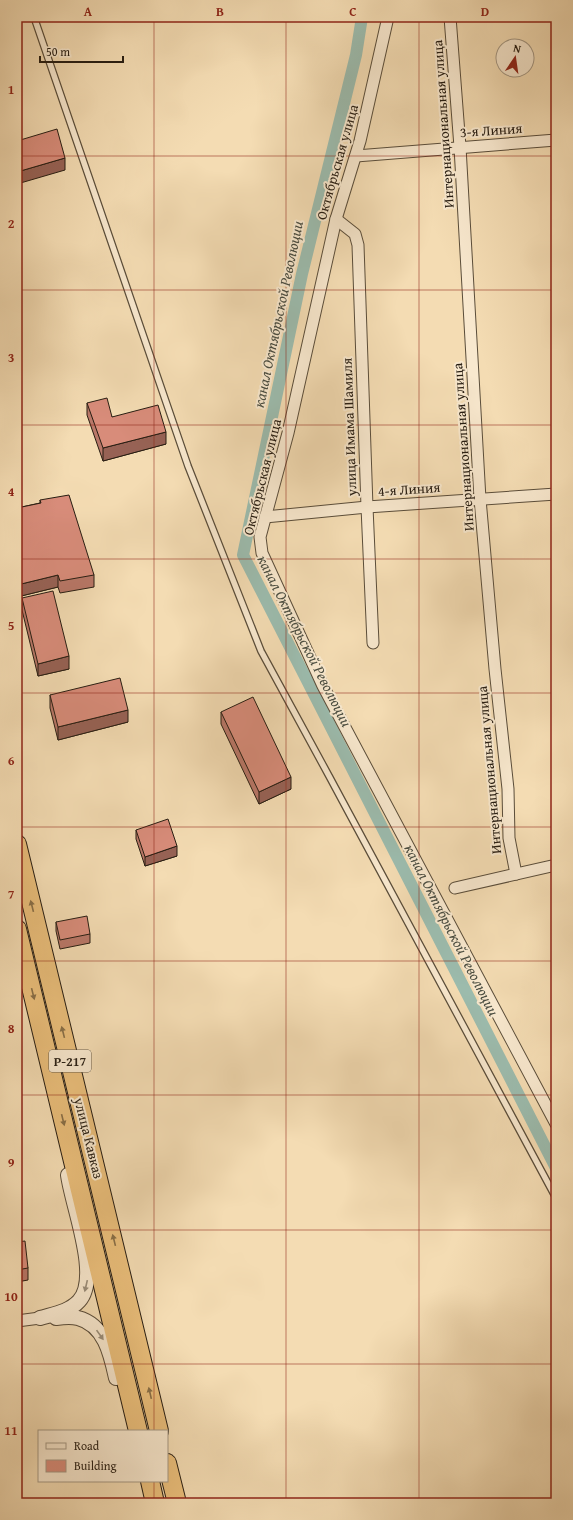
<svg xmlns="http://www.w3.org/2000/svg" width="573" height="1520" viewBox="0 0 573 1520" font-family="'Gentium Book Plus',serif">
	<rect width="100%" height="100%" fill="#f4dcb3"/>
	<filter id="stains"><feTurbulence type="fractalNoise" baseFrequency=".005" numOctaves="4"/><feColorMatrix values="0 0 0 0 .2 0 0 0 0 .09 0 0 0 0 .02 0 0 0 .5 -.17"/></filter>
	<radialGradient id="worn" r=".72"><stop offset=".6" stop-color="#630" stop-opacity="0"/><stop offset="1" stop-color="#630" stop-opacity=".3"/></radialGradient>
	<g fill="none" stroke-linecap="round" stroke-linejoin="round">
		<polyline stroke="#9cbcae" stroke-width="12" points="362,17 356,55 302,274 243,555 556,1168"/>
		<defs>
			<polyline id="service" points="34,17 188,466 261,651 329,776 556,1198"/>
			<g id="minor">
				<polyline points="388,17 360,141 336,219 288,433 260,537 262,553 323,686 556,1124"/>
				<polyline points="450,17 460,147 480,499 495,669 508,789 509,838 516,874"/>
				<polyline points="356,156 556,140"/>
				<polyline points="336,219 355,234 358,245 367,507 373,643"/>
				<polyline points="265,517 367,507 556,494"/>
				<polyline points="455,888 556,865"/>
				<polyline points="17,1321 40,1318"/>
			</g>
			<g id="tertiary">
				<path d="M40,1318c13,-4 29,-6 39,-17 22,-24 -7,-95 -11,-126"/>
				<path d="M56,1318c7,-1 15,-2 22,0 27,7 33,37 38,60"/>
			</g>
			<g id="trunk">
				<polyline points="17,844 159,1431"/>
				<polyline points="17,929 138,1431"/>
				<polyline points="167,1463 177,1503"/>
				<polyline points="150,1481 155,1503"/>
			</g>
		</defs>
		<use href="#service" stroke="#5a4d3a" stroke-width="8"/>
		<use href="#minor" stroke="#5a4d3a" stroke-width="13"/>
		<use href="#tertiary" stroke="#5a4d3a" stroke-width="16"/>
		<use href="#trunk" stroke="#271d12" stroke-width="20"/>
		<use href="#service" stroke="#f8e8ce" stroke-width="5.5"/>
		<use href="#minor" stroke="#f8e8ce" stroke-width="11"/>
		<use href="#tertiary" stroke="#f8e8ce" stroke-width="14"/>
		<use href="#trunk" stroke="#eabe7a" stroke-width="18"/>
	</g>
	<g fill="#ba7869" stroke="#271d12">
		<polygon points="87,403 112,417 166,444 103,461 87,415"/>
		<polygon points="40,500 94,575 94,587 60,593 58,587 17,597 17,508 40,503"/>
		<polygon points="22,598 69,669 38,676 22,610"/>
		<polygon points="50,695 128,722 58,740 50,708"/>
		<polygon points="221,712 291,789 259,804 221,724"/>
		<polygon points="136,830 177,856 145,866 136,839"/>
		<polygon points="56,922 90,934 90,943 60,949 56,931"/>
		<polygon points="17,1202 21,1218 21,1230 17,1231"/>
		<polygon points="17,1242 28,1268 28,1280 17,1282"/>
	</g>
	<g fill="#976255" stroke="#271d12">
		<polygon points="65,158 65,170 17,184 17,172"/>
		<polygon points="166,432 166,444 103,461 103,448"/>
		<polygon points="58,575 58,587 17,597 17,585"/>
		<polygon points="69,656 69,669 38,676 38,664"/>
		<polygon points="128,710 128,722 58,740 58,727"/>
		<polygon points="291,777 291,789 259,804 259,792"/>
		<polygon points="177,846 177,856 145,866 145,857"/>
	</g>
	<g fill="#d88c7a" stroke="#271d12">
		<polygon points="57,129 65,158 17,172 17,141"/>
		<polygon points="107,398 112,417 158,405 166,432 103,448 87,403"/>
		<polygon points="69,495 94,575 60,581 58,575 17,585 17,508 41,503 40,500"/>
		<polygon points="53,591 69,656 38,664 22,598"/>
		<polygon points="120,678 128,710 58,727 50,695"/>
		<polygon points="253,697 291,777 259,792 221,712"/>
		<polygon points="168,819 177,846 145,857 136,830"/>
		<polygon points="87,916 90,934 60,940 56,922"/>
		<polygon points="17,1202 19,1202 21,1218 17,1218"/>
		<polygon points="25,1241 28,1268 17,1270 17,1242"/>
	</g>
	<defs><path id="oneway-solid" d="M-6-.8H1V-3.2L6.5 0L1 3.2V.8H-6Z"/></defs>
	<g fill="#886e46">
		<use href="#oneway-solid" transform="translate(32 906) rotate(-104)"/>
		<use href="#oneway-solid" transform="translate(33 994) rotate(76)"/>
		<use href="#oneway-solid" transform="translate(63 1032) rotate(-104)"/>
		<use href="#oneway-solid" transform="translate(63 1120) rotate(76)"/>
		<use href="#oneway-solid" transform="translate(114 1240) rotate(-104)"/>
		<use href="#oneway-solid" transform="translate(150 1393) rotate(-103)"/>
	</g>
	<g fill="#9a8d79">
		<use href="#oneway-solid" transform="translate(86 1286) rotate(103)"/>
		<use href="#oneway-solid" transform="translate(100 1335) rotate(55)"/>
	</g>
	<path fill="none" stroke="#8f2418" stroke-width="1" stroke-opacity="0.55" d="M154,17v1414M286,17v1486M419,17v1486M17,156h539M17,290h539M17,425h539M17,559h539M17,693h539M17,827h539M17,961h539M17,1095h539M17,1230h539M17,1364h539M154,1481v22"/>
	<g text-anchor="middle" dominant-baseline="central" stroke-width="4" stroke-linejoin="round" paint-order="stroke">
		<rect fill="#f8e8ce" stroke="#665a4a" stroke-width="1" x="49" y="1050" width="42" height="22" rx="3"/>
		<g font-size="13" font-weight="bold" fill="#271d12">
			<text x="70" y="1061">Р-217</text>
		</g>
		<g font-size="14" fill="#271d12" stroke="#f8e8ce">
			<text transform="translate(443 124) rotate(-94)">Интернациональная улица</text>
			<text transform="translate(491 130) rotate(-4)">3-я Линия</text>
			<text transform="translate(337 162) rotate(-74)">Октябрьская улица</text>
			<text transform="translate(349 427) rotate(-92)">улица Имама Шамиля</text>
			<text transform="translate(463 447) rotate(-94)">Интернациональная улица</text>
			<text transform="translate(262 477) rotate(-76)">Октябрьская улица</text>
			<text transform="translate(409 489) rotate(-4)">4-я Линия</text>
			<text transform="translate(489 770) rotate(-95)">Интернациональная улица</text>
			<text transform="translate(89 1138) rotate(76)">улица Кавказ</text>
		</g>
		<g font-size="15" font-style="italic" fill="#4a4d41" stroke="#f8e8ce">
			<text transform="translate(278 314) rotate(-78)">канал Октябрьской Революции</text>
			<text transform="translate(305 641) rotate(63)">канал Октябрьской Революции</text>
			<text transform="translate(452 930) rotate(63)">канал Октябрьской Революции</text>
		</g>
	</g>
	<rect width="573" height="1520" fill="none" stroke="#f4dcb3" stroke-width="44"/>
	<rect x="38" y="1430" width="130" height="52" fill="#f8e8ce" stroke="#a49783"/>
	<rect x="46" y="1443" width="20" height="6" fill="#f8e8ce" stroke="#a49783"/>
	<text x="74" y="1450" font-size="12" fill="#271d12">Road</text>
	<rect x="46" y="1460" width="20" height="12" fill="#d88c7a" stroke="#a49783"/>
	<text x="74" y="1470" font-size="12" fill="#271d12">Building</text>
	<g transform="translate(515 58) rotate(13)"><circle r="19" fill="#f8e8ce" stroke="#a49783"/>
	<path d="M0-3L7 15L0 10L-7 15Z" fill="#8f2418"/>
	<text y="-6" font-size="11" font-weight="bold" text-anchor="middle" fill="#271d12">N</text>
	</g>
	<path d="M40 56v6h83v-6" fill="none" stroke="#271d12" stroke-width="2"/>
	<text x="46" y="56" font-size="12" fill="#271d12" stroke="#f8e8ce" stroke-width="3" paint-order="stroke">50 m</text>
	<rect x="22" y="22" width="529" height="1476" fill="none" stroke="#8f2418" stroke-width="1.5"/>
	<g font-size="13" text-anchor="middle" font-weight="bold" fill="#8f2418">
		<text x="88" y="16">A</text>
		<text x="220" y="16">B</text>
		<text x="353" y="16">C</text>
		<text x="485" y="16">D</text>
		<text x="11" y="94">1</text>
		<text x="11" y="228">2</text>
		<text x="11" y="362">3</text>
		<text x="11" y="496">4</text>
		<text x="11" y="630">5</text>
		<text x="11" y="765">6</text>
		<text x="11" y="899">7</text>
		<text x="11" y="1033">8</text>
		<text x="11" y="1167">9</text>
		<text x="11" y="1301">10</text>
		<text x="11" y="1435">11</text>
	</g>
	<rect width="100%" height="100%" filter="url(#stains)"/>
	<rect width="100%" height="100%" fill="url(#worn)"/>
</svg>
